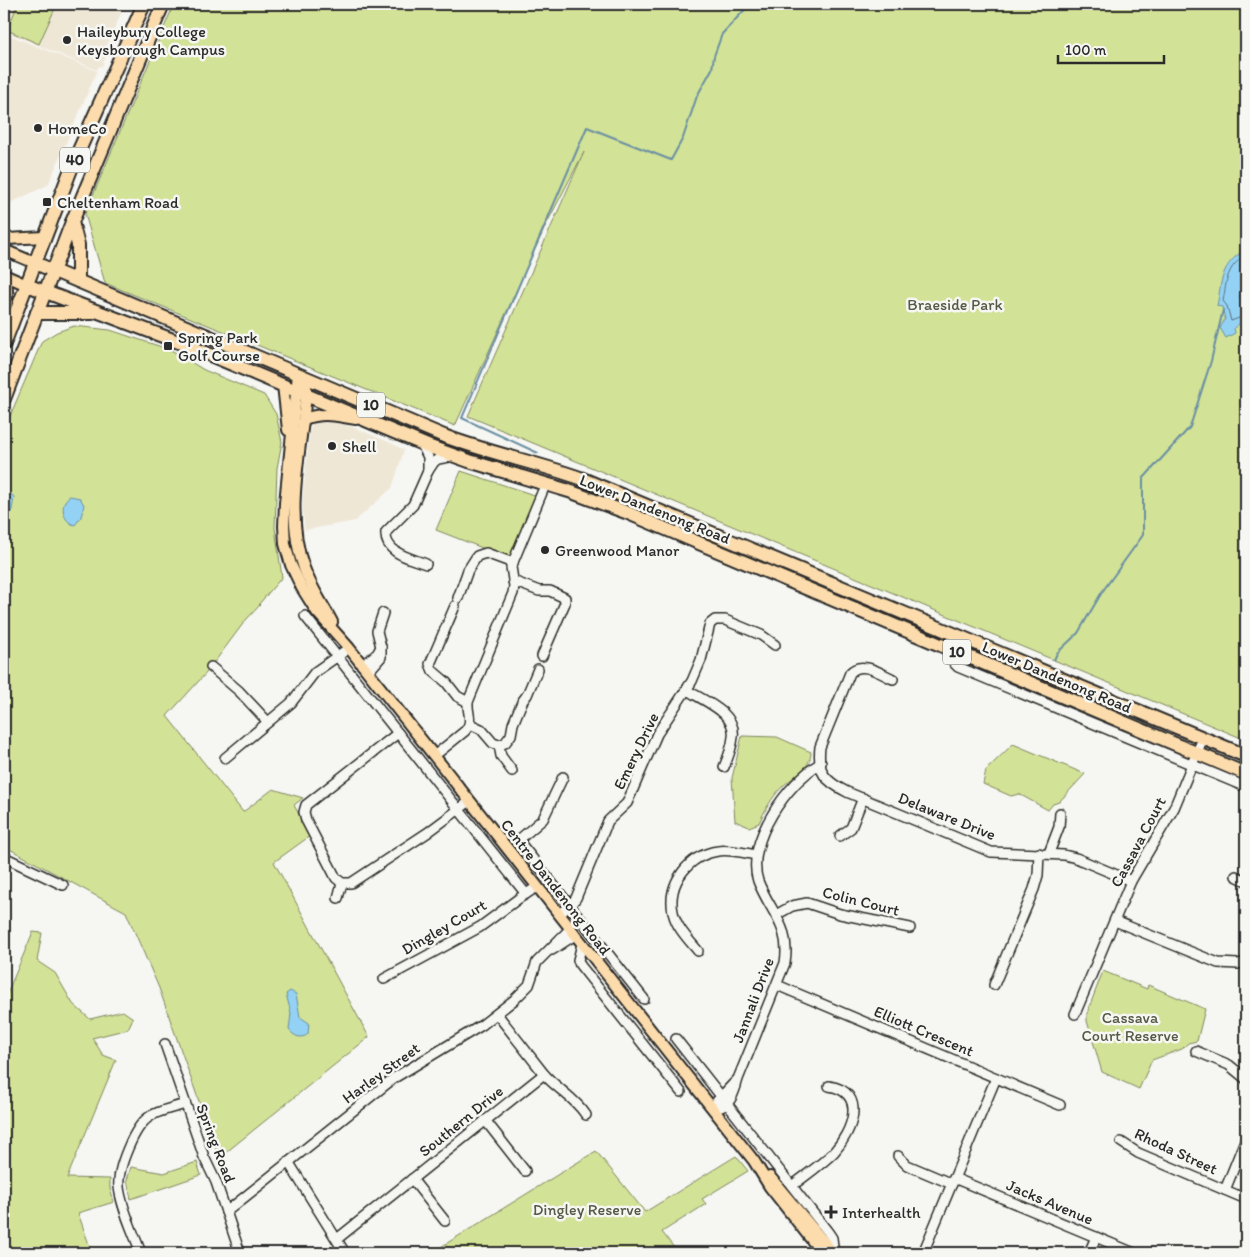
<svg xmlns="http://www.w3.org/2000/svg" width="1250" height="1257" viewBox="0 0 1250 1257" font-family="Itim,sans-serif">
	<rect width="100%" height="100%" fill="#f6f6f2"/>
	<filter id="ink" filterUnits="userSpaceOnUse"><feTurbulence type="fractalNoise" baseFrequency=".02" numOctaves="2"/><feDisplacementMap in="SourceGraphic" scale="10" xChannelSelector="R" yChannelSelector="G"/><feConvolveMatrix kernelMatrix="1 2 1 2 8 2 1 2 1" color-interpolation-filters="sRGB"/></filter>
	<g filter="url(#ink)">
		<g fill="#efe7d6">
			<polygon points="4,4 125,4 106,48 108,52 102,66 98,67 97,70 4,31"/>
			<polygon points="4,33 97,71 48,185 4,206"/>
			<polygon points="328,420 340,422 391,443 404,450 392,488 355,521 305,530 303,516 303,494 310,429 313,422"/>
		</g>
		<g fill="#d2e296" stroke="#7e8660">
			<polygon points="18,4 57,4 39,44 7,30"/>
			<polygon points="174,4 1246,4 1246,740 468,416 584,152 547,223 455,426 105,283 85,214"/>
			<polygon points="74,326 110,330 171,350 204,370 264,395 276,414 282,442 277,468 275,528 282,577 259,604 260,605 245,621 207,672 167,716 243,812 273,789 303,798 294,805 310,836 274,862 369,1037 219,1158 159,988 126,912 4,846 4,430 42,341 57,332"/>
			<polygon points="461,471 537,496 510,557 490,551 436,530"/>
			<path d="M742,736l35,1 34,15c0,17 -18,24 -29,35 -10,10 -17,23 -23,36l-10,4 -14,-6 -3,-43z"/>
			<polygon points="1013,744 1085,774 1059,802 1053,804 1048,810 1019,794 1011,796 983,784 986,770"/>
			<polygon points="33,932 42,933 37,961 55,973 73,1004 90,1019 123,1011 133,1018 128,1029 92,1038 103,1055 116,1060 67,1178 110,1179 110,1189 114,1202 78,1213 92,1253 4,1253 4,1001"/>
			<polygon points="1103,971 1147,989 1148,985 1205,1009 1197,1041 1188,1043 1182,1049 1152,1060 1139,1089 1102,1072 1087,1021 1087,1013"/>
			<polygon points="596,1151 645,1212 736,1156 748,1171 702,1199 706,1204 662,1232 678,1253 431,1253"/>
			<polygon points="197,1162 201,1175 131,1199 127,1180 131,1167 164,1173"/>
		</g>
		<g fill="#94d2f5" stroke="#6a8fa4">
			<path d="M1245,250l1,1v39l-7,6 7,11v15h-5l-7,6 1,5 -9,5 -6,-10 5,-9 -3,-12 -5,-1c5,-25 3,-41 28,-56z"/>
			<polygon points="9,494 11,494 14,497 12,510 4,531 4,499"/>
			<path d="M70,496l10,2 4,7 -3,12 -6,8c-13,-3 -16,-22 -5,-29z"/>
			<path d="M290,991l6,3 4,23 9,6 -1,11c-7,6 -14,2 -19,-4l2,-17 -5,-19z"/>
		</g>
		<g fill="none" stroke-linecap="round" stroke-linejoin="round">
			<path stroke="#556e7c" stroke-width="1" d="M1246,255c-20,12 -19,25 -23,46l4,5 4,15 8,-3 7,-1"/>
			<g stroke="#6a8fa4" stroke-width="2">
				<polyline points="538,453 462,418 587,127 671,160 683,138 697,96 712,69 714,56 722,34 750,4"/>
				<polyline points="1054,660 1057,653 1078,633 1102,592 1143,535 1143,479 1190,427 1211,361 1223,310"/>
			</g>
			<defs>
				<g id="minor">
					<polyline points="421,443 428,457 428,471"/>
					<path d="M426,564c-16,-6 -42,-11 -40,-32l27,-27 15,-34 6,-9 4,-3 17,-3"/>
					<polyline points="513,581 539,591 550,591 565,598 565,603 542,656"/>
					<polyline points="458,598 468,570 477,556 486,553 513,563"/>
					<polyline points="455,606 430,664 433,671 446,682 457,696 468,702"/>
					<polyline points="305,616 526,894"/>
					<polyline points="951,650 954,663 958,667 1246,787"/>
					<polyline points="362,665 377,654 381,647"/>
					<polyline points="211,667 239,691 268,722"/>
					<polyline points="368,672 381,657 381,647 377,631 383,613"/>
					<path d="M893,679c-13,-6 -32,-19 -43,-6l-30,74c-3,26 5,34 27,45l144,60 73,3 12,3 55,23"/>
					<path d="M687,690c17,11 50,23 46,47 -1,10 -5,21 -9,30"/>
					<polyline points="470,724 481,729 493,743 499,745 505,743 511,735 513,724 522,702 527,695 538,669"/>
					<polyline points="398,733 306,805 304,812 306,820 336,878 342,883 351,883 427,833 470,801"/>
					<polyline points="499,745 501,756 512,771"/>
					<path d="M434,756l31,-25c9,-10 2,-17 3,-29l45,-109 1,-7 -3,-19 35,-84"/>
					<polyline points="225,758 291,703 315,672 349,648"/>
					<polyline points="563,777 543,819 521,838 521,844 644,999"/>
					<polyline points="840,836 851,828 863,798"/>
					<polyline points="1049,853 1059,827 1060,813"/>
					<polyline points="4,857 63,885"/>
					<polyline points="1236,876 1246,881"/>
					<polyline points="338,898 342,883"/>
					<polyline points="559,914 570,906 576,898 608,821 627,803 657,734 692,681 701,660 710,624 715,620 725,620 761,635 775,645"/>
					<polyline points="776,915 792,906 807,903 840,914 910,928"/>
					<polyline points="1115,921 1218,963 1238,964 1246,962"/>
					<polyline points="582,944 578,960 580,965 681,1092"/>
					<polyline points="552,950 575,935"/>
					<path d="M698,951c-10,-12 -22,-24 -25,-39 -6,-29 16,-57 45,-61 12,-2 26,2 38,4"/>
					<polyline points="384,979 480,927 518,899 537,887"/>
					<polyline points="777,985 1060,1105"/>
					<polyline points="994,985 1034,889 1038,875 1039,853"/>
					<polyline points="1075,1014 1131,881 1174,808 1203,738"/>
					<polyline points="676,1039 828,1232 832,1238 834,1253"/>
					<polyline points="165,1044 204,1157 216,1182 240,1253"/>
					<polyline points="1196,1051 1229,1065 1246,1079"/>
					<path d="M544,1074c13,15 31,24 42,41"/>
					<path d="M713,1109c17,-1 21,-15 25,-30l47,-116c6,-37 -15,-51 -27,-82 -13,-39 30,-99 63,-118"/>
					<polyline points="713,1109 716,1102 736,1081"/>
					<polyline points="485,1120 525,1171"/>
					<polyline points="1121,1142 1138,1153 1246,1199"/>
					<polyline points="898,1156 907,1165 952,1184"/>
					<polyline points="289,1163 345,1253"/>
					<polyline points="954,1178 1134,1253"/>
					<polyline points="412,1179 445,1221"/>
					<path d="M792,1186c14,-11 29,-21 42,-34 18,-20 34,-60 -5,-66"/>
					<polyline points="1225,1190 1246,1138"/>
					<polyline points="226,1212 394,1078 482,1025 514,1000 529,985 537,962 570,929"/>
					<polyline points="337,1239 544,1074 497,1014"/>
					<path d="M141,1253c-7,-19 -20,-46 -22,-66 -2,-18 15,-60 30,-70 10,-7 25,-9 36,-13"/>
					<polyline points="923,1253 996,1078"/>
					<polyline points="1089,1253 1096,1237"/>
				</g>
				<g id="major">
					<polyline points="4,241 7,239 44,237"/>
					<polyline points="4,250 35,263"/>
					<polyline points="4,275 27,285"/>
					<polyline points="5,335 7,291 6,276"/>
					<polyline points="298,374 285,503 284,526 285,544 291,565 302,588 317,612 349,648 754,1161 770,1187 822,1253"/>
					<path d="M306,377v18c-5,56 -22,120 -2,173 7,20 19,36 28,54"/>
					<polyline points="283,385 288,430"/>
					<path d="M304,419c21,-7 31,-3 52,0"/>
					<polyline points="770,1177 833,1253"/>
				</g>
				<g id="highway">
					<polyline points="72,222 78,245 78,281"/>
					<path d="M35,263l409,173c45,17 91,26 136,42l666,278"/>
					<polyline points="27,285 189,346 430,447 469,461 569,491 628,513 1246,774"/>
					<polyline points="37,313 92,313"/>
					<polyline points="4,344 73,164 144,4"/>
					<polyline points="4,399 72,222 163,4"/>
				</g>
			</defs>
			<use href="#minor" stroke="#2b2b2b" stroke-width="12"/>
			<use href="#major" stroke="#2b2b2b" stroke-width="14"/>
			<use href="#highway" stroke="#2b2b2b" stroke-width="16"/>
			<use href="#minor" stroke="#f6f6f2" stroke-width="9"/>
			<use href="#major" stroke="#fcdcac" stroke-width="10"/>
			<use href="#highway" stroke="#fcdcac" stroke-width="12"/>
		</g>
	</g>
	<g fill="#2b2b2b" stroke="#f6f6f2" stroke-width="2">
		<circle cx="67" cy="40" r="5"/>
		<circle cx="38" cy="128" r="5"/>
		<rect x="42" y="197" width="10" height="10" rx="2.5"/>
		<rect x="163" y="341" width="10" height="10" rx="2.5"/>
		<circle cx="332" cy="446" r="5"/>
		<circle cx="545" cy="550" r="5"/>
		<path d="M828.5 1204.5h5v5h5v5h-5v5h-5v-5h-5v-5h5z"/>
	</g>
	<g text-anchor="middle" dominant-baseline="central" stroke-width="5" stroke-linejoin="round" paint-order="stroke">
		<g fill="#f6f6f2" stroke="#686867" stroke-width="1">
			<rect x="60" y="147.5" width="30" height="25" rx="4"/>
			<rect x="357" y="392.5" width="28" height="25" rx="4"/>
			<rect x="943" y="639.5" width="28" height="25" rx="4"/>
		</g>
		<g font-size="15" font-weight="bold" fill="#2b2b2b">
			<text x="75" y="160">40</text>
			<text x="371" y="405">10</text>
			<text x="957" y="652">10</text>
		</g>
		<g font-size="16" fill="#2b2b2b" stroke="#f6f6f2" text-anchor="start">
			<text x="77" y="31">Haileybury College<tspan x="77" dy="18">Keysborough Campus</tspan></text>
			<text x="48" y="128">HomeCo</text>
			<text x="57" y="202">Cheltenham Road</text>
			<text x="178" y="337">Spring Park<tspan x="178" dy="18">Golf Course</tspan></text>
			<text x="342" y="446">Shell</text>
			<text x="555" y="550">Greenwood Manor</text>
			<text x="842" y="1212">Interhealth</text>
		</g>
		<g font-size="16" fill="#555946" stroke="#f6f6f2">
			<text x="955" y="304">Braeside Park</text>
			<text x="1130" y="1017">Cassava<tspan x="1130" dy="18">Court Reserve</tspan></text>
			<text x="587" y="1209">Dingley Reserve</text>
		</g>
		<g font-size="16" fill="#2b2b2b" stroke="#f6f6f2">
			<text transform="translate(655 509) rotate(22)">Lower Dandenong Road</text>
			<text transform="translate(1057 677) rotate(23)">Lower Dandenong Road</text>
			<text transform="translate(636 751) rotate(-64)">Emery Drive</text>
			<text transform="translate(947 816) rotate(22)">Delaware Drive</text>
			<text transform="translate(1138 842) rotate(-62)">Cassava Court</text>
			<text transform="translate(556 887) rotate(52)">Centre Dandenong Road</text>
			<text transform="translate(861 901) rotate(14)">Colin Court</text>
			<text transform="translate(444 927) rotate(-30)">Dingley Court</text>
			<text transform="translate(753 1000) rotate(-69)">Jannali Drive</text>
			<text transform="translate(924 1031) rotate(23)">Elliott Crescent</text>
			<text transform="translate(381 1073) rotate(-36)">Harley Street</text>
			<text transform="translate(461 1121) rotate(-39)">Southern Drive</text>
			<text transform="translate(216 1143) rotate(69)">Spring Road</text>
			<text transform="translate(1176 1151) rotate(25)">Rhoda Street</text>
			<text transform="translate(1050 1202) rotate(23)">Jacks Avenue</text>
		</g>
	</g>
	<rect width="1250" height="1257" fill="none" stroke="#f6f6f2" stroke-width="20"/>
	<rect x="10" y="10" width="1230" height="1237" fill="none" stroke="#2b2b2b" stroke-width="2" filter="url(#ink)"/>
	<path d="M1058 55v8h106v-8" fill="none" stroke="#2b2b2b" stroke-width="2.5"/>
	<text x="1065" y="55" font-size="15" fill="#2b2b2b" stroke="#f6f6f2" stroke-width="4" paint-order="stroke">100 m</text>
</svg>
